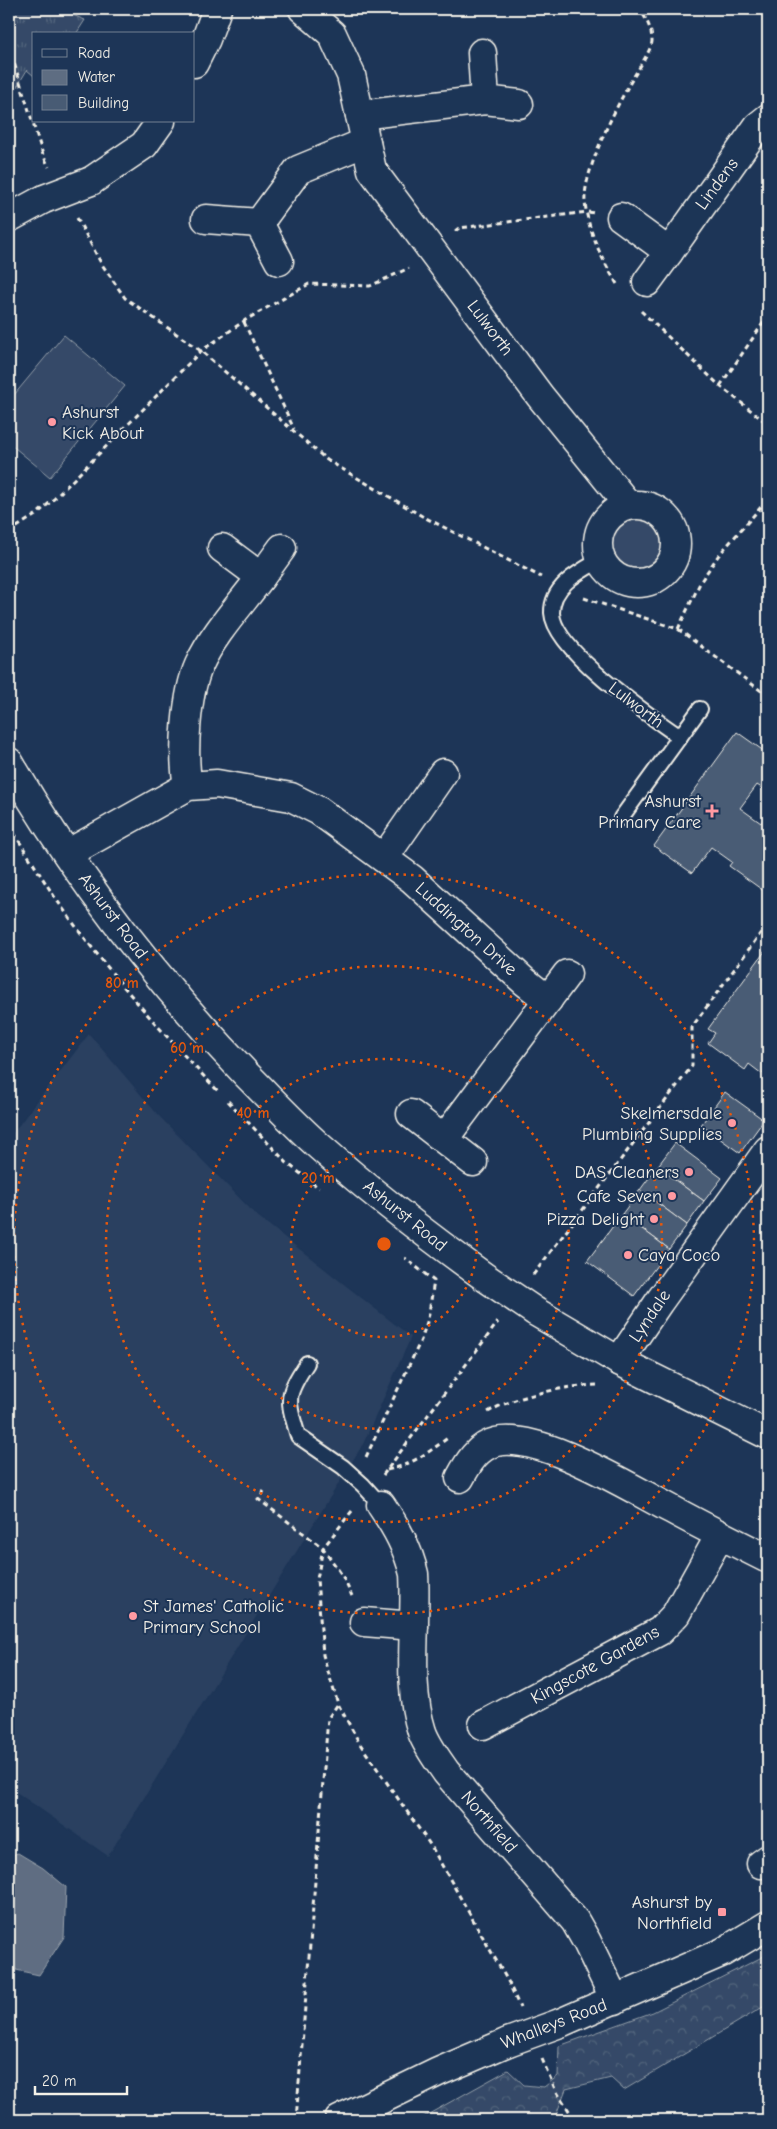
<svg xmlns="http://www.w3.org/2000/svg" width="777" height="2129" viewBox="0 0 777 2129" font-family="'Comic Neue',sans-serif">
	<defs>
		<pattern id="forest-crowns" width="20" height="18" patternUnits="userSpaceOnUse" patternTransform="scale(1.25)"><rect width="20" height="18" fill="#354a67"/><path d="M2 6a3 3 0 1 1 6 0M12 15a3 3 0 1 1 6 0" fill="none" stroke="#53657d"/></pattern>
		<pattern id="park-tufts" width="24" height="20" patternUnits="userSpaceOnUse" patternTransform="scale(1.25)"><rect width="24" height="20" fill="#354a67"/><path d="M3 7l-1-3M5 7V3M7 7l1-3M15 17l-1-3M17 17v-4M19 17l1-3" fill="none" stroke="#53657d"/></pattern>
	</defs>
	<rect width="100%" height="100%" fill="#1d3557"/>
	<filter id="ink" filterUnits="userSpaceOnUse"><feTurbulence type="fractalNoise" baseFrequency=".02" numOctaves="2"/><feDisplacementMap in="SourceGraphic" scale="10" xChannelSelector="R" yChannelSelector="G"/><feConvolveMatrix kernelMatrix="1 2 1 2 8 2 1 2 1" color-interpolation-filters="sRGB"/></filter>
	<g filter="url(#ink)">
		<polygon fill="#2a4060" points="89,1034 158,1115 256,1215 411,1337 363,1444 108,1856 9,1787 9,1138"/>
		<g fill="#354a67" stroke="#949ea8">
			<polygon points="64,335 125,386 50,477 9,443 9,401"/>
			<circle cx="636" cy="542" r="26"/>
		</g>
		<polygon fill="url(#forest-crowns)" stroke="#949ea8" points="768,1954 768,2004 624,2090 611,2078 566,2089 554,2120 418,2120 508,2070 524,2085 544,2087 558,2076 559,2046 653,2012"/>
		<polygon fill="url(#park-tufts)" stroke="#949ea8" points="9,9 58,9 85,20 76,34 34,34 34,76 27,70 12,95 9,95"/>
		<polygon fill="#5e6d82" stroke="#9aa2ab" points="18,1853 43,1868 66,1887 64,1937 39,1975 16,1970 9,1960 9,1856"/>
		<g fill="#485b74" stroke="#f4f1e8">
			<polygon points="737,732 768,754 768,792 757,785 740,808 761,823 768,813 768,894 729,866 732,862 711,847 692,873 654,846"/>
			<polygon points="768,947 768,1066 762,1074 749,1064 745,1070 708,1043 715,1033 708,1029"/>
			<polygon points="725,1092 764,1120 740,1153 701,1125"/>
			<polygon points="675,1143 722,1178 704,1201 657,1167"/>
			<polygon points="657,1167 704,1201 687,1225 640,1190"/>
			<polygon points="640,1190 687,1225 669,1249 622,1214"/>
			<polygon points="622,1214 669,1249 634,1296 587,1261"/>
		</g>
		<g fill="none" stroke-linecap="round" stroke-linejoin="round">
			<defs>
				<g id="service">
					<path d="M602,559c-21,12 -51,26 -50,54 2,37 98,103 128,124"/>
					<polyline points="621,818 700,709"/>
					<path d="M307,1363c-22,33 -20,36 -9,73l45,31 20,18 18,20"/>
				</g>
				<g id="minor">
					<polyline points="303,9 332,34 351,75 372,170 540,396 629,506"/>
					<polyline points="482,53 485,100 519,104"/>
					<polyline points="194,63 206,39 217,9"/>
					<polyline points="360,115 485,100"/>
					<polyline points="91,181 144,145 161,121"/>
					<polyline points="621,217 669,252 647,282"/>
					<polyline points="9,218 44,199"/>
					<polyline points="206,219 259,223 279,261"/>
					<polyline points="259,223 298,170 366,142"/>
					<polyline points="669,252 758,126 768,118"/>
					<circle cx="637" cy="544" r="39"/>
					<polyline points="222,548 261,577 282,548"/>
					<path d="M188,786c-6,-32 -2,-92 11,-121 14,-31 42,-61 62,-88"/>
					<polyline points="67,854 188,786 217,784 291,797 319,811 412,879 524,981 548,1000"/>
					<polyline points="384,858 443,773"/>
					<polyline points="411,1114 473,1162"/>
					<polyline points="444,1139 567,974"/>
					<polyline points="619,1361 659,1302 768,1150"/>
					<path d="M460,1478c8,-15 18,-32 36,-36 45,-10 134,46 175,67 31,17 63,33 95,49l2,-7"/>
					<path d="M381,1505c15,22 27,43 33,69 3,50 -8,109 8,158 5,14 15,27 24,40l129,149 12,21 28,58"/>
					<polyline points="364,1622 414,1626"/>
					<polyline points="483,1725 660,1631 676,1614 720,1535"/>
					<polyline points="761,1864 768,1859"/>
				</g>
				<g id="tertiary">
					<path d="M9,762c66,114 148,219 238,313 24,24 47,49 73,72 53,47 109,90 166,131"/>
					<polyline points="536,1312 619,1361 768,1435"/>
					<polyline points="560,2023 723,1952 768,1925"/>
					<polyline points="339,2120 438,2072 508,2042"/>
				</g>
			</defs>
			<use href="#service" stroke="#f4f1e8" stroke-width="18"/>
			<use href="#minor" stroke="#f4f1e8" stroke-width="31"/>
			<use href="#tertiary" stroke="#f4f1e8" stroke-width="31"/>
			<g stroke="#f4f1e8" stroke-width="3" stroke-dasharray="5 4" stroke-linecap="butt">
				<polyline points="9,47 43,155 49,167"/>
				<polyline points="77,218 101,263 125,298 201,351 327,460 422,516 541,577"/>
				<polyline points="455,231 459,228 588,212 594,213"/>
				<path d="M617,284c-15,-25 -29,-52 -32,-82 -2,-30 29,-91 44,-117 5,-10 23,-35 23,-44 0,-12 -6,-22 -12,-32"/>
				<polyline points="641,311 720,386 768,424"/>
				<polyline points="244,322 294,429"/>
				<polyline points="720,386 768,316"/>
				<polyline points="9,532 37,514 55,498 201,351 247,319 309,284 370,286 409,268"/>
				<polyline points="584,598 678,629 768,696"/>
				<polyline points="678,629 701,581 718,556 768,499"/>
				<path d="M9,825c15,24 30,48 45,71 47,68 107,136 164,195"/>
				<polyline points="228,1101 287,1163 319,1188"/>
				<polyline points="533,1275 692,1066 692,1027 768,923"/>
				<path d="M488,1412c27,-16 80,-27 112,-27"/>
				<polyline points="366,1457 421,1340 428,1319 434,1281 405,1258"/>
				<path d="M387,1470c25,-5 42,-18 62,-33"/>
				<polyline points="383,1475 498,1322"/>
				<polyline points="264,1491 258,1499 323,1548 342,1575 352,1596"/>
				<polyline points="352,1511 323,1548 317,1579 323,1655 338,1704 360,1744 431,1846 509,1983 520,2008"/>
				<polyline points="542,2059 555,2089 575,2120"/>
				<polyline points="296,2120 328,1718 338,1704"/>
			</g>
			<use href="#service" stroke="#1d3557" stroke-width="14"/>
			<use href="#minor" stroke="#1d3557" stroke-width="28"/>
			<use href="#tertiary" stroke="#1d3557" stroke-width="28"/>
			<defs>
				<polyline id="minor-bridge" points="44,199 91,181"/>
				<g id="tertiary-bridge">
					<polyline points="486,1278 536,1312"/>
					<polyline points="508,2042 560,2023"/>
				</g>
			</defs>
			<use href="#minor-bridge" stroke="#f4f1e8" stroke-width="31" stroke-linecap="butt"/>
			<use href="#tertiary-bridge" stroke="#f4f1e8" stroke-width="31" stroke-linecap="butt"/>
			<use href="#minor-bridge" stroke="#1d3557" stroke-width="28"/>
			<use href="#tertiary-bridge" stroke="#1d3557" stroke-width="28"/>
		</g>
	</g>
	<g fill="none" stroke="#e8590c" stroke-width="2.5" stroke-dasharray="2.5 5">
		<circle cx="384" cy="1244" r="93"/>
		<circle cx="384" cy="1244" r="185"/>
		<circle cx="384" cy="1244" r="278"/>
		<circle cx="384" cy="1244" r="370"/>
	</g>
	<g fill="#ff9aa2" stroke="#1d3557" stroke-width="2">
		<circle cx="52" cy="422" r="5"/>
		<path d="M709.5 803.5h5v5h5v5h-5v5h-5v-5h-5v-5h5z"/>
		<circle cx="732" cy="1123" r="5"/>
		<circle cx="689" cy="1172" r="5"/>
		<circle cx="672" cy="1196" r="5"/>
		<circle cx="654" cy="1219" r="5"/>
		<circle cx="628" cy="1255" r="5"/>
		<circle cx="133" cy="1616" r="5"/>
		<rect x="717" y="1907" width="10" height="10" rx="2.5"/>
	</g>
	<g text-anchor="middle" dominant-baseline="central" stroke-width="4" stroke-linejoin="round" paint-order="stroke">
		<g font-size="18" fill="#f4f1e8" stroke="#1d3557">
			<text transform="translate(717 184) rotate(-54)">Lindens</text>
			<text transform="translate(490 328) rotate(53)">Lulworth</text>
			<text transform="translate(636 705) rotate(37)">Lulworth</text>
			<text transform="translate(113 916) rotate(53)">Ashurst Road</text>
			<text transform="translate(466 929) rotate(42)">Luddington Drive</text>
			<text transform="translate(405 1216) rotate(39)">Ashurst Road</text>
			<text transform="translate(650 1316) rotate(-56)">Lyndale</text>
			<text transform="translate(595 1665) rotate(-29)">Kingscote Gardens</text>
			<text transform="translate(489 1822) rotate(49)">Northfield</text>
			<text transform="translate(554 2024) rotate(-21)">Whalleys Road</text>
		</g>
		<g font-size="18" fill="#f4f1e8" stroke="#1d3557" text-anchor="end">
			<text x="62" y="412" text-anchor="start">Ashurst<tspan x="62" dy="21">Kick About</tspan></text>
			<text x="701" y="801">Ashurst<tspan x="701" dy="21">Primary Care</tspan></text>
			<text x="722" y="1113">Skelmersdale<tspan x="722" dy="21">Plumbing Supplies</tspan></text>
			<text x="679" y="1172">DAS Cleaners</text>
			<text x="662" y="1196">Cafe Seven</text>
			<text x="644" y="1219">Pizza Delight</text>
			<text x="638" y="1255" text-anchor="start">Caya Coco</text>
			<text x="143" y="1606" text-anchor="start">St James' Catholic<tspan x="143" dy="21">Primary School</tspan></text>
			<text x="712" y="1902">Ashurst by<tspan x="712" dy="21">Northfield</tspan></text>
		</g>
	</g>
	<circle cx="384" cy="1244" r="8" fill="#e8590c" stroke="#1d3557" stroke-width="2.5"/>
	<g font-size="15" text-anchor="middle" font-weight="bold" fill="#e8590c" stroke="#1d3557" stroke-width="4" stroke-linejoin="round" paint-order="stroke">
		<text x="122" y="988">80 m</text>
		<text x="187" y="1053">60 m</text>
		<text x="253" y="1118">40 m</text>
		<text x="318" y="1183">20 m</text>
	</g>
	<rect width="777" height="2129" fill="none" stroke="#1d3557" stroke-width="30"/>
	<rect x="15" y="15" width="747" height="2099" fill="none" stroke="#f4f1e8" stroke-width="2" filter="url(#ink)"/>
	<rect x="32" y="32" width="162" height="90" fill="#1d3557" stroke="#738091"/>
	<rect x="42" y="49" width="25" height="8" fill="#1d3557" stroke="#738091"/>
	<text x="78" y="58" font-size="15" fill="#f4f1e8">Road</text>
	<rect x="42" y="70" width="25" height="15" fill="#5e6d82" stroke="#738091"/>
	<text x="78" y="82" font-size="15" fill="#f4f1e8">Water</text>
	<rect x="42" y="95" width="25" height="15" fill="#485b74" stroke="#738091"/>
	<text x="78" y="108" font-size="15" fill="#f4f1e8">Building</text>
	<path d="M35 2086v8h92v-8" fill="none" stroke="#f4f1e8" stroke-width="2.5"/>
	<text x="42" y="2086" font-size="15" fill="#f4f1e8" stroke="#1d3557" stroke-width="4" paint-order="stroke">20 m</text>
</svg>
